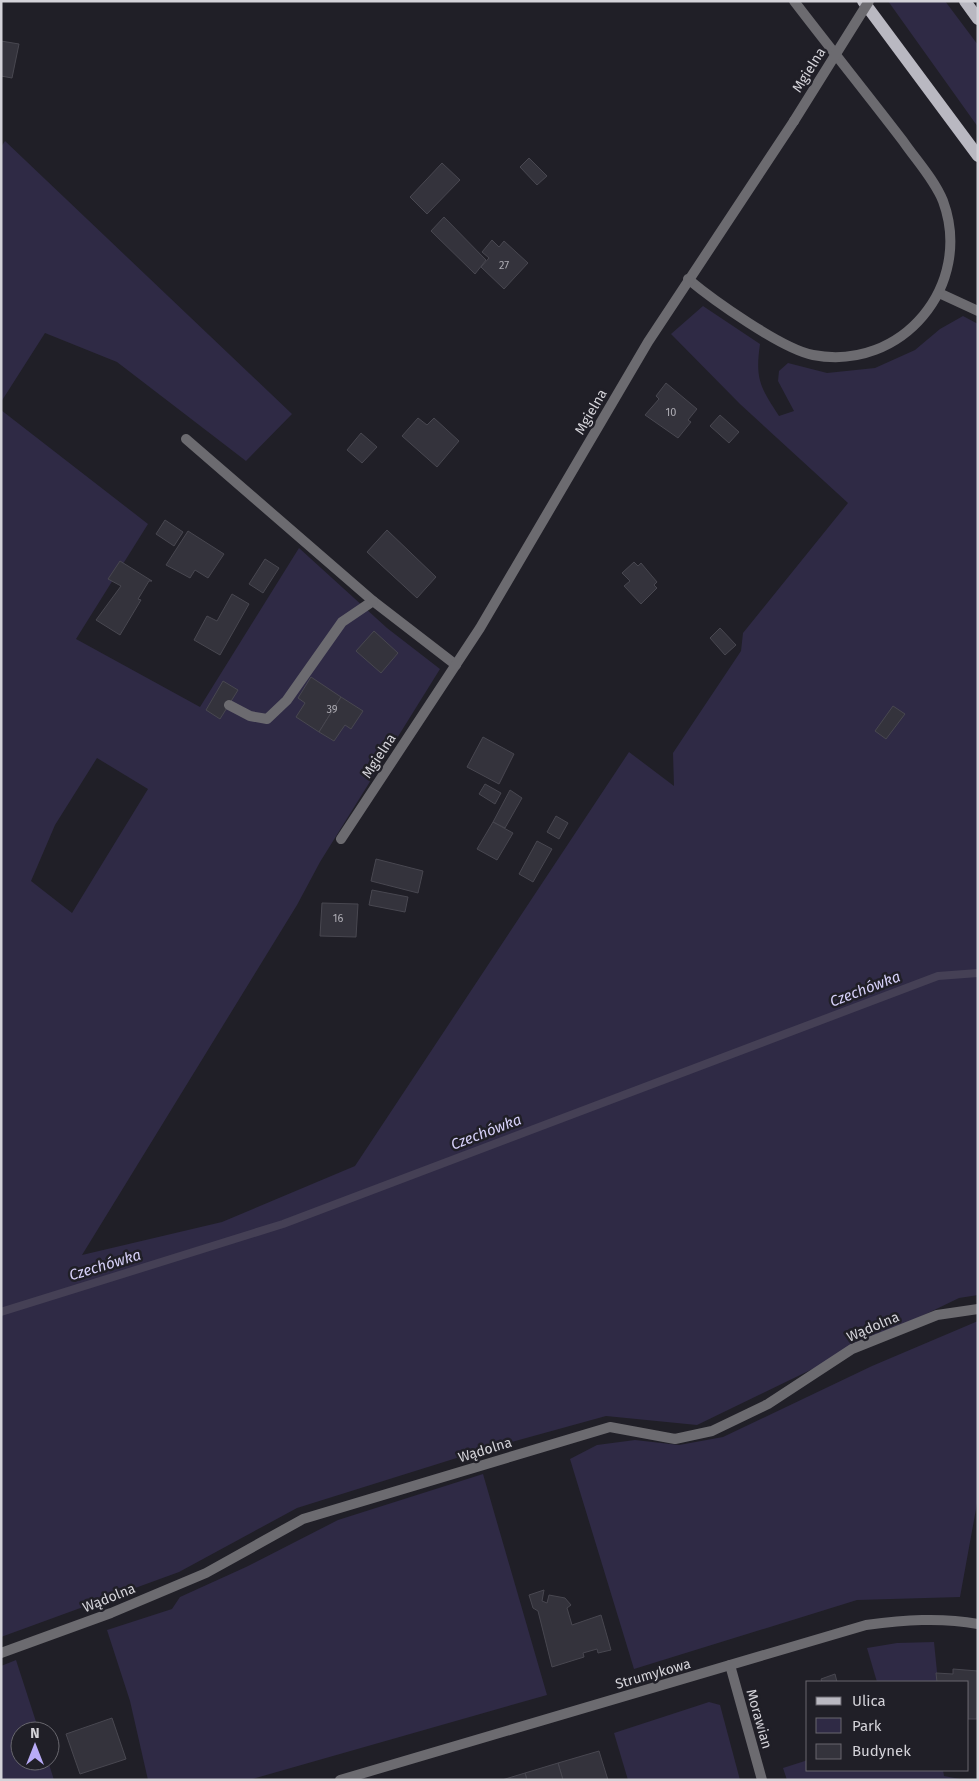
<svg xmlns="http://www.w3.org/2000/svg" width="979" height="1781" viewBox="0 0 979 1781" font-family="'Fira Sans',sans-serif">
	<rect width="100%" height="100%" fill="#201f27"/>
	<g fill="#2f2a45" fill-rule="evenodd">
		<polygon points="888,1 945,1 978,45 978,127"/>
		<polygon points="5,141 292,414 246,461 117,362 45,333 1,402 1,147"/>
		<path d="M703,306l57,38c-5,35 0,43 19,72l15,-5 -16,-30 1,-10 9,-8 39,10 48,-5 40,-18 25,-21 23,-13 15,8v971l-19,3 -262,127 -91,-9 -127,35 -182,57 -118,64 -178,65v-1227l147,114 -72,115 124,68 99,-159 88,80 53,41 -120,193 -23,43 -215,350 140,-33 133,-56 274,-414 45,34 -1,-33 68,-102 2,-18 105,-130 -108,-99 -69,-70zM97,758l51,31 -76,124 -41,-32 24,-56z"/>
		<polygon points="978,1321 978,1498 960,1597 857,1600 634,1669 570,1459 597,1445 635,1440 679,1445 723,1437 872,1366"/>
		<polygon points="483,1474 547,1695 249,1780 148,1780 130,1701 107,1630 172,1609 180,1597 246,1567 338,1520"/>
		<polygon points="934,1642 938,1682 877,1682 867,1648 897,1643"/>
		<polygon points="16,1660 39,1731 20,1731 20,1761 48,1761 54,1780 1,1780 1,1666"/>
		<polygon points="709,1702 720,1705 740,1780 628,1780 614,1733"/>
		<polygon points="808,1760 808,1770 943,1770 944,1776 965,1780 787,1780 783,1768"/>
	</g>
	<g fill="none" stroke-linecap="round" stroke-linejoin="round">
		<polyline stroke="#454055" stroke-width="8" points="1,1312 283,1224 938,976 978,973"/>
	</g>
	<g fill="#34333c" stroke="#484750">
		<polygon points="1,41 19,44 12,78 1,76"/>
		<polygon points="529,158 547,176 537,185 520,167"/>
		<polygon points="442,163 460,180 427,214 410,197"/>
		<polygon points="444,217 486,260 475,274 431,231"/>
		<polygon points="492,240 499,247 504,241 528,263 504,289 481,267 489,258 482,252"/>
		<polygon points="666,383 697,409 688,420 691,422 678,438 645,415 659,399 656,396"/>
		<polygon points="720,415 739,432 729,443 710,426"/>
		<polygon points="418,418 427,425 434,418 459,441 437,467 402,436"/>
		<polygon points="361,433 377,447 362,463 347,450"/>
		<polygon points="165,520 183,532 174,546 156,534"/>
		<polygon points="387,530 436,577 417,598 367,552"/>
		<polygon points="188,531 224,554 208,578 195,570 190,578 166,565"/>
		<polygon points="265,559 279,568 263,593 249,584"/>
		<polygon points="120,561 152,581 149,581 138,599 141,600 120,635 96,620 121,586 108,579"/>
		<polygon points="634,562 638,566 641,563 657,582 654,585 657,588 641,604 624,586 630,581 622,573"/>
		<polygon points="232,594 249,604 220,655 194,640 207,616 217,621"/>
		<polygon points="720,628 736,645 725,655 710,638"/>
		<polygon points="374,631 398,653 381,673 356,651"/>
		<polygon points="311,677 341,697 319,732 296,717 305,703 298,698"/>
		<polygon points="223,681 238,690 220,719 206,710"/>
		<polygon points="341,697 363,711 351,729 345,725 334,741 319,732"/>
		<polygon points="893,706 905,714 886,739 875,731"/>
		<polygon points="483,737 514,754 499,784 467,767"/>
		<polygon points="485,784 501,793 495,804 479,794"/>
		<polygon points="510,790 522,798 505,828 493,822"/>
		<polygon points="556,816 568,823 559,839 547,832"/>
		<polygon points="493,822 513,833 497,860 477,849"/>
		<polygon points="537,841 552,849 533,882 519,874"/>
		<polygon points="376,859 423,871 418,893 371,881"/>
		<polygon points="372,890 408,897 405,912 369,905"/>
		<polygon points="322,903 358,904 356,937 320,936"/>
		<polygon points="544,1590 542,1601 547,1603 549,1595 565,1598 571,1605 567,1608 572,1625 601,1615 611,1650 598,1653 597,1649 583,1653 584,1657 552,1667 538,1611 533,1608 529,1595"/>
		<polygon points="953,1669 978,1671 977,1719 968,1719 968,1682 937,1682 936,1673 953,1674"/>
		<polygon points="835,1674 837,1682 822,1682 821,1679"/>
		<polygon points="112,1718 126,1759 80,1774 66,1734"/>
		<polygon points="599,1751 608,1780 563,1780 558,1763"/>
		<polygon points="558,1763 563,1780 527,1780 525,1773"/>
		<polygon points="525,1773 527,1780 502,1780"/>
	</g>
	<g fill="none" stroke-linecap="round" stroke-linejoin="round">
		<g stroke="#6c6b70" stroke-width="10">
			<polyline points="939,293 978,311"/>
			<polyline points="229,705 250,716 267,719 287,700 342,622 373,601 456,665"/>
		</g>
		<g stroke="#6c6b70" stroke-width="10">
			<path d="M688,279c25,21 94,70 125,76 89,17 161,-70 130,-154 -9,-22 -27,-41 -40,-60 -36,-47 -73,-93 -109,-140"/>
			<polyline points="186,439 373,601"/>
			<polyline points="341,839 480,628 648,342 794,121"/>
			<polyline points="1,1653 111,1613 206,1573 303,1519 610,1427 675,1439 712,1431 768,1404 852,1349 937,1315 978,1309"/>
			<polyline points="730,1665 762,1780"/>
			<path d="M340,1780l526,-155c38,-5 74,-8 112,-1"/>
		</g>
		<g stroke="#b9b8c1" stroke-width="12">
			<polyline points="863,1 978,156"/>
			<polyline points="965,1 978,19"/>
		</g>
		<polyline stroke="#6c6b70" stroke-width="10" points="794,121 869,1"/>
	</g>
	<g text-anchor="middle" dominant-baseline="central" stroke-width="5" stroke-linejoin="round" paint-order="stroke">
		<g font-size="11" fill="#acabb2">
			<text x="504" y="265">27</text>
			<text x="671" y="412">10</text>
			<text x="332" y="709">39</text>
			<text x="338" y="918">16</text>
		</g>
		<g font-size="14" fill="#d4d3d9" stroke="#201f27">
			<text transform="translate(809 70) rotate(-58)">Mgielna</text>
			<text transform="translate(591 412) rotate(-60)">Mgielna</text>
			<text transform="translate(379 756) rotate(-57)">Mgielna</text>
			<text transform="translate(873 1327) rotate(-23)">Wądolna</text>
			<text transform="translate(485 1450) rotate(-17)">Wądolna</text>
			<text transform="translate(109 1598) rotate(-22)">Wądolna</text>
			<text transform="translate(653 1674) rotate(-16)">Strumykowa</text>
			<text transform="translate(759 1719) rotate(74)">Morawian</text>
		</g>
		<g font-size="15" font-style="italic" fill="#d6d0f8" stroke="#201f27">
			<text transform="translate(865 989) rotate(-21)">Czechówka</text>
			<text transform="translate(486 1132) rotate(-21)">Czechówka</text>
			<text transform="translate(105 1265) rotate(-17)">Czechówka</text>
		</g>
	</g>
	<rect width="979" height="1781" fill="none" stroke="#d4d3d9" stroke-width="5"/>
	<rect x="806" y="1681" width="162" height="90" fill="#201f27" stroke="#68676e"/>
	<rect x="816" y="1697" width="25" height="8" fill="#b9b8c1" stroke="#68676e"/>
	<text x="852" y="1706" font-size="15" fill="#d4d3d9">Ulica</text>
	<rect x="816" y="1718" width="25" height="15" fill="#2f2a45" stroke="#68676e"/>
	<text x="852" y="1731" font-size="15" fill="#d4d3d9">Park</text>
	<rect x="816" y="1744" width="25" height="15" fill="#34333c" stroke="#68676e"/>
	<text x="852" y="1756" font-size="15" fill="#d4d3d9">Budynek</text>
	<g transform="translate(35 1746)"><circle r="24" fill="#201f27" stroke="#68676e"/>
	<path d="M0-4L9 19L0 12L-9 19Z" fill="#b8abf7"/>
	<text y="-8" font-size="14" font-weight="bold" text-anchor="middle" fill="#d4d3d9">N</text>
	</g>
</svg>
